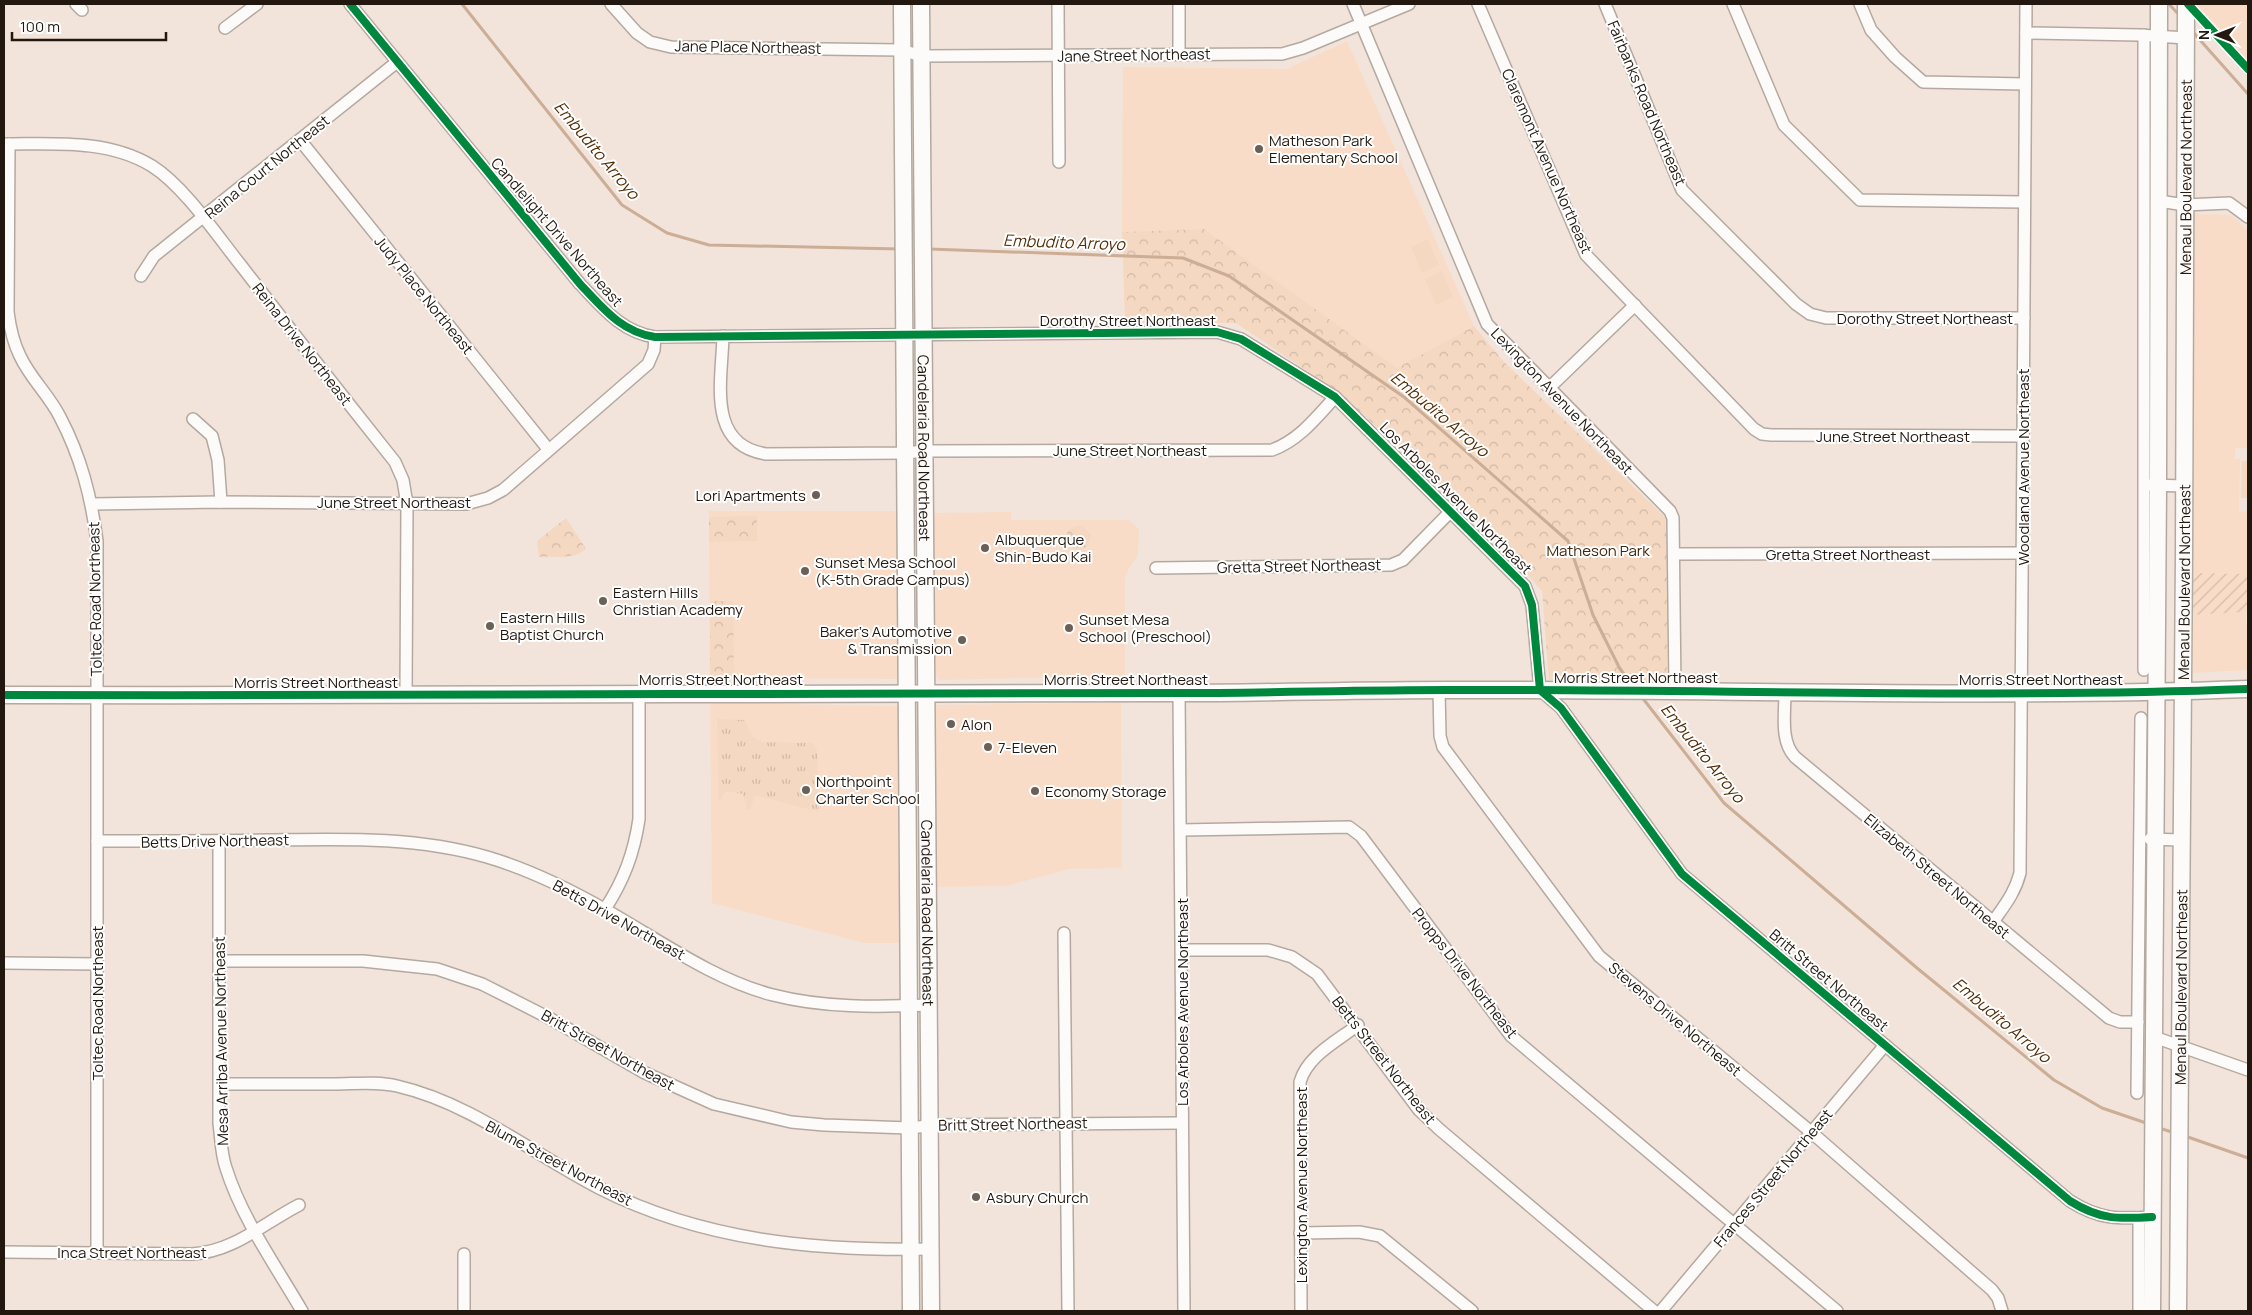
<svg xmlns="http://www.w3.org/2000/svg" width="2252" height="1315" viewBox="0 0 2252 1315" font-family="Manrope,sans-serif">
	<defs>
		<pattern id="industrial-furrows" width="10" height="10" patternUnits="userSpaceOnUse" patternTransform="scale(1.25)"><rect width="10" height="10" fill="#f8dcc7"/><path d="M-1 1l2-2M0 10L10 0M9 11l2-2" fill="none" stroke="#d4bcaa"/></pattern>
		<pattern id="grass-tufts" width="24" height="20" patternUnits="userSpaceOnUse" patternTransform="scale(1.25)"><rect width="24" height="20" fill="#f4d8c2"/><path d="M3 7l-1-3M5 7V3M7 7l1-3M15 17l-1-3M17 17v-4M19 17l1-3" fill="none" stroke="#d1b9a6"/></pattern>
		<pattern id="park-crowns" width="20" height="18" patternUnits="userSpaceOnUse" patternTransform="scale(1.25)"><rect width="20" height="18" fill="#f4d8c2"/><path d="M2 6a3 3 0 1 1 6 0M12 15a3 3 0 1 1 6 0" fill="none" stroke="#d1b9a6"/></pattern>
	</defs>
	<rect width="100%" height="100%" fill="#f2e4da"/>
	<g fill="#f8dcc7">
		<polygon points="2195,4 2248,4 2248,60 2224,33"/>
		<polygon points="1347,41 1474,326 1398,369 1204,229 1122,232 1123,67 1287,69"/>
		<polygon points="2194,214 2231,215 2248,231 2248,448 2235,448 2235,459 2240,459 2239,511 2248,512 2248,574 2193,573 2193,218"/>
		<polygon points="709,511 900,511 903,679 710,678"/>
		<polygon points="1011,512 1011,520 1129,520 1139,529 1138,555 1129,568 1125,579 1125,676 940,680 937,677 935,671 933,513"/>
		<polygon points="2246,612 2248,676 2247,670 2192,673 2192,615"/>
		<polygon points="710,703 900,706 901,905 899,943 864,943 712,903"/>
		<polygon points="1121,703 1122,868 1069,869 1006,886 935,887 935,705"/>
	</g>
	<polygon fill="url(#industrial-furrows)" points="2193,573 2248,574 2248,607 2246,612 2192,615"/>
	<polygon fill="url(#grass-tufts)" points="717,719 744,720 753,737 762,742 811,743 817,750 819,812 755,795 750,810 747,809 743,794 726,791 719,802"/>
	<g fill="url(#park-crowns)">
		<polygon points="1204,229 1397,368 1474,326 1504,362 1668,520 1667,682 1549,680 1542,591 1466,508 1338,392 1236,323 1125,323 1122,232"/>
		<polygon points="757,516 757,541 709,542 709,517"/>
		<path d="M566,518l20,31c-11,11 -34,7 -47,8l-2,-16z"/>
		<circle cx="1078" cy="538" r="12"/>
		<polygon points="710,601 733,601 734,678 710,678"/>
	</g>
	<g fill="#f4d8c2">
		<polygon points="1428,239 1439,265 1422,273 1411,247"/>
		<polygon points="1442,271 1453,297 1436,305 1425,279"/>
		<polygon points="2242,461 2248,461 2248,498 2241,498"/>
	</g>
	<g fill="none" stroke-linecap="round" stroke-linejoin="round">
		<g stroke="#ccad95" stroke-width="3">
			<polyline points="462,4 622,205 667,233 709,245 900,249"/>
			<polyline points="2169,4 2180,16"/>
			<polyline points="2192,31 2248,94"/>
			<polyline points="929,249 1183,258 1229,276 1404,397 1568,541 1593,615 1620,669 1633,685"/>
			<polyline points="1641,696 1724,803 1917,968 2054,1080 2102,1108 2149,1124"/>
			<polyline points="2159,1128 2175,1133"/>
			<polyline points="2185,1136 2248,1158"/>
		</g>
		<defs>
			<g id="street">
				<polyline points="76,4 82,10"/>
				<path d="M350,4l230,280c22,23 41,48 75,53l562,-5 24,7 94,58 190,189 7,19 8,85 21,18 121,166 388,327c30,19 49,18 82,16"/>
				<polyline points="611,4 637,33 650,42 671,47 902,50 921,56 1282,54 1303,48 1409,4"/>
				<polyline points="1058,4 1059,162"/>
				<polyline points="1353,4 1487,324 1670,511 1673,518 1675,690"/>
				<polyline points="1478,4 1586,255 1754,429 1762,434 1771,435 2023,436"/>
				<polyline points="1605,4 1682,190 1796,304 1810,314 1826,318 2024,318"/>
				<polyline points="1733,4 1784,125 1860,200 2024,202"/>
				<polyline points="1860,4 1871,30 1895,57 1923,82 2024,84"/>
				<polyline points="225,28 257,4"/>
				<polyline points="2026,33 2139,35 2186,38"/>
				<polyline points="1179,54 1179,4"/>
				<polyline points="300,140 548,449"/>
				<path d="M4,144c49,0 104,-5 148,22 33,21 66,71 91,102 50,65 101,130 152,194l8,18 4,24 -1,191"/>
				<path d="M9,144l-1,168c2,16 5,30 12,44 10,22 29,39 40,61 21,40 31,79 37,124v712"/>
				<polyline points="2159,201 2185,205 2229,203 2248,217"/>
				<polyline points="141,276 154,256 397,62"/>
				<path d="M723,336c-1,44 -17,109 43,118l139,-1 20,-2 347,-1c27,-10 44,-32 63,-53"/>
				<polyline points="1549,388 1635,305"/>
				<polyline points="193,419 212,436 218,460 221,502"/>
				<polyline points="2150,485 2184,486"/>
				<polyline points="92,504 221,502 466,504 488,498 503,490 648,364 654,350 655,337"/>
				<polyline points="1674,554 2022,553"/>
				<polyline points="1156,568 1391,565 1403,560 1451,511"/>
				<polyline points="2144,670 2144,35"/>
				<polyline points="1439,690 1440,736 1443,747 1599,956 1811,1132 1992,1290 1998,1298 2002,1311"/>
				<polyline points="1179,693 1184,1311"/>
				<path d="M1785,693c0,21 -5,48 10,64l314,261 11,4h18"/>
				<polyline points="1181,830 1349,827 1361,836 1511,1036 1837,1311"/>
				<polyline points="2150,839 2180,840"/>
				<path d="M97,841c57,0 113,0 170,-1 74,-1 148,-4 220,17 41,12 82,32 119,53 53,30 108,70 167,85 50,13 104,12 156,10"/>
				<path d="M219,841v282c2,15 2,31 7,45 16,51 50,98 76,143"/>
				<path d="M605,909c19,-29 29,-56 34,-90v-126"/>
				<path d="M1993,922c11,-16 22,-29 27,-49l6,-869"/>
				<polyline points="1064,933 1068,1311"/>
				<polyline points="1182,950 1268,950 1292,957 1317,974 1419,1110 1439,1129 1654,1311"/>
				<polyline points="219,961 363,961 437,969 482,984 551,1019 643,1072 714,1104 791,1122 824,1125 909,1128 937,1125 1182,1123"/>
				<polyline points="4,963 97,964"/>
				<polyline points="2154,1037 2248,1070"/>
				<path d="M220,1084c37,0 75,0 113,0 21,0 44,-3 64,2 74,17 136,68 202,102 104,53 217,63 331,61"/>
				<polyline points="2137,1093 2141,718"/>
				<polyline points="1300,1233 1359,1232 1380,1236 1472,1311"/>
				<path d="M4,1252l188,2c41,-2 72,-31 107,-49"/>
				<polyline points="464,1254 464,1311"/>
				<path d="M1301,1311l-1,-229c7,-26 37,-41 58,-57"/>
				<polyline points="1661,1311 1885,1045"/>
				<polyline points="2139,1311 2139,1218"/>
			</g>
			<g id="secondary">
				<polyline points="902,4 911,1311"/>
				<path id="s1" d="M921,4l10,1307"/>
				<path d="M4,695c391,1 782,-2 1173,-2 90,0 180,-3 271,-3 266,-1 533,9 800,-1"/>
				<polyline points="2152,1311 2158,486 2159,4"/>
				<path id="s2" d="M2178,1311l6,-756 2,-551"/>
			</g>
		</defs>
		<use href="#street" stroke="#b4a9a0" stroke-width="14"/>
		<use href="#secondary" stroke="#b4a9a0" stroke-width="19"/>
		<use href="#street" stroke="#fdfbf9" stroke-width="11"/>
		<use href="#secondary" stroke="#fdfbf9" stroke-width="16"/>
		<defs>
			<g id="cycleway">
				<path d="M350,4l230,280c22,23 41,48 75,53l562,-5 24,7 94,58 190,189 7,19 8,85 21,18 121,166 388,327c30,19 49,18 82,16"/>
				<polyline points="2188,4 2248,69"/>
				<path d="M4,695c391,1 782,-2 1173,-2 90,0 180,-3 271,-3 266,-1 533,9 800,-1"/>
			</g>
		</defs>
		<use href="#cycleway" stroke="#fff" stroke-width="11"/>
		<use href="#cycleway" stroke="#00873e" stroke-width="8"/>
	</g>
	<g fill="#6b5f56" stroke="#fff" stroke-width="2">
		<circle cx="1259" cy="149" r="5"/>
		<circle cx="816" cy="495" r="5"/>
		<circle cx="985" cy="548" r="5"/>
		<circle cx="805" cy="571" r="5"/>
		<circle cx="603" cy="601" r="5"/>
		<circle cx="490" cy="626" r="5"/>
		<circle cx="1069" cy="628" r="5"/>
		<circle cx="962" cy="640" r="5"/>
		<circle cx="951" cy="724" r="5"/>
		<circle cx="988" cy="747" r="5"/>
		<circle cx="806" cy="790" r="5"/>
		<circle cx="1035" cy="791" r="5"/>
		<circle cx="976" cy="1197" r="5"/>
	</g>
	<g text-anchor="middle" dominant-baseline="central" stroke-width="4" stroke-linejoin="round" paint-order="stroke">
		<g font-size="15" fill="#22180f" stroke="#fff">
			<text transform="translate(748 47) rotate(1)">Jane Place Northeast</text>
			<text transform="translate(1134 55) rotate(-1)">Jane Street Northeast</text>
			<text transform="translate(1647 103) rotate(67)">Fairbanks Road Northeast</text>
			<text transform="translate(1547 161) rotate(66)">Claremont Avenue Northeast</text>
			<text transform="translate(267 167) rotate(-39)">Reina Court Northeast</text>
			<text stroke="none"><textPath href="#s2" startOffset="1134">Menaul Boulevard Northeast</textPath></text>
			<text transform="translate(557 232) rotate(49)">Candlelight Drive Northeast</text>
			<text transform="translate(424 295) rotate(51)">Judy Place Northeast</text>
			<text x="1925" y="318">Dorothy Street Northeast</text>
			<text x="1128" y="320">Dorothy Street Northeast</text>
			<text transform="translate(302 344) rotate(52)">Reina Drive Northeast</text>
			<text transform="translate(1562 401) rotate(46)">Lexington Avenue Northeast</text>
			<text x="1893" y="436">June Street Northeast</text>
			<text stroke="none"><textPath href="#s1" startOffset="444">Candelaria Road Northeast</textPath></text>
			<text x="1130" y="450">June Street Northeast</text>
			<text transform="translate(2023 467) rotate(-90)">Woodland Avenue Northeast</text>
			<text transform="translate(1456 498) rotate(45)">Los Arboles Avenue Northeast</text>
			<text x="394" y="502">June Street Northeast</text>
			<text x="1848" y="554">Gretta Street Northeast</text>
			<text transform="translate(1299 566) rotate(-1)">Gretta Street Northeast</text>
			<text stroke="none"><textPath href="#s2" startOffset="729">Menaul Boulevard Northeast</textPath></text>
			<text transform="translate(95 599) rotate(-91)">Toltec Road Northeast</text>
			<text x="1636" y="677">Morris Street Northeast</text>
			<text x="721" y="679">Morris Street Northeast</text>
			<text x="1126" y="679">Morris Street Northeast</text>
			<text x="2041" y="679">Morris Street Northeast</text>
			<text x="316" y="682">Morris Street Northeast</text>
			<text transform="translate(215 841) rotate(-1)">Betts Drive Northeast</text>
			<text transform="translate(1937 876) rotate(40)">Elizabeth Street Northeast</text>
			<text stroke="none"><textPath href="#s1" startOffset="909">Candelaria Road Northeast</textPath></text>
			<text transform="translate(619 920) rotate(29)">Betts Drive Northeast</text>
			<text transform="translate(1465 973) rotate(52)">Propps Drive Northeast</text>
			<text transform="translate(1829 980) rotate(40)">Britt Street Northeast</text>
			<text stroke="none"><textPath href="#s2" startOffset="324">Menaul Boulevard Northeast</textPath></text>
			<text transform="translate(1182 1002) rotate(-90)">Los Arboles Avenue Northeast</text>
			<text transform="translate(97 1003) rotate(-90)">Toltec Road Northeast</text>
			<text transform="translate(1675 1019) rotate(40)">Stevens Drive Northeast</text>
			<text transform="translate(221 1041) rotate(-91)">Mesa Arriba Avenue Northeast</text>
			<text transform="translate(608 1050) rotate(29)">Britt Street Northeast</text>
			<text transform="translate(1384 1060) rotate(52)">Betts Street Northeast</text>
			<text transform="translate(1013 1124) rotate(-1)">Britt Street Northeast</text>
			<text transform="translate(559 1163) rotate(28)">Blume Street Northeast</text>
			<text transform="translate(1773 1178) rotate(-50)">Frances Street Northeast</text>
			<text transform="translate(1301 1185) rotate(-90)">Lexington Avenue Northeast</text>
			<text x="132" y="1252">Inca Street Northeast</text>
		</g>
		<g font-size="15" fill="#22180f" stroke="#fff" text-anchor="start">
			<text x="1269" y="140">Matheson Park<tspan x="1269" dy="17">Elementary School</tspan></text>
			<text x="806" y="495" text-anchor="end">Lori Apartments</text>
			<text x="995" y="539">Albuquerque<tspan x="995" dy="17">Shin-Budo Kai</tspan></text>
			<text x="815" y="562">Sunset Mesa School<tspan x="815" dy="17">(K-5th Grade Campus)</tspan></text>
			<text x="613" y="592">Eastern Hills<tspan x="613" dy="17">Christian Academy</tspan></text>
			<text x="500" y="617">Eastern Hills<tspan x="500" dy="17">Baptist Church</tspan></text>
			<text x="1079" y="619">Sunset Mesa<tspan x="1079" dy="17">School (Preschool)</tspan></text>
			<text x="952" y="631" text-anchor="end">Baker's Automotive<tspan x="952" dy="17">&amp; Transmission</tspan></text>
			<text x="961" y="724">Alon</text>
			<text x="998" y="747">7-Eleven</text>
			<text x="816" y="781">Northpoint<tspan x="816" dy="17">Charter School</tspan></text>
			<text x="1045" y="791">Economy Storage</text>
			<text x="986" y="1197">Asbury Church</text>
		</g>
		<g font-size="15" fill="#41260c" stroke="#fff">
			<text x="1598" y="550">Matheson Park</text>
		</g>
		<g font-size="16" font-style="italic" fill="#532d05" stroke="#fff">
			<text transform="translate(597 150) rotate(50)">Embudito Arroyo</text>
			<text transform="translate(1064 242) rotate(2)">Embudito Arroyo</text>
			<text transform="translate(1440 414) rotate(40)">Embudito Arroyo</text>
			<text transform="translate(1703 753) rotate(51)">Embudito Arroyo</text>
			<text transform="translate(2002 1020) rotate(40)">Embudito Arroyo</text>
		</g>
	</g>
	<rect width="2252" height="1315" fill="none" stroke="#22180f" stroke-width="10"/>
	<g transform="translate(2217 35) rotate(270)" stroke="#ffffff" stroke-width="4" paint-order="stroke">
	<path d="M0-4L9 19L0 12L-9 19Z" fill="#22180f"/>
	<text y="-8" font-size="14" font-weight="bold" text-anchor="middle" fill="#22180f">N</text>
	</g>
	<path d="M12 32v8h154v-8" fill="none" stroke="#22180f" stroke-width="2.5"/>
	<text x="20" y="32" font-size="15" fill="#22180f" stroke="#ffffff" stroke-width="4" paint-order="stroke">100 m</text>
</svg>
